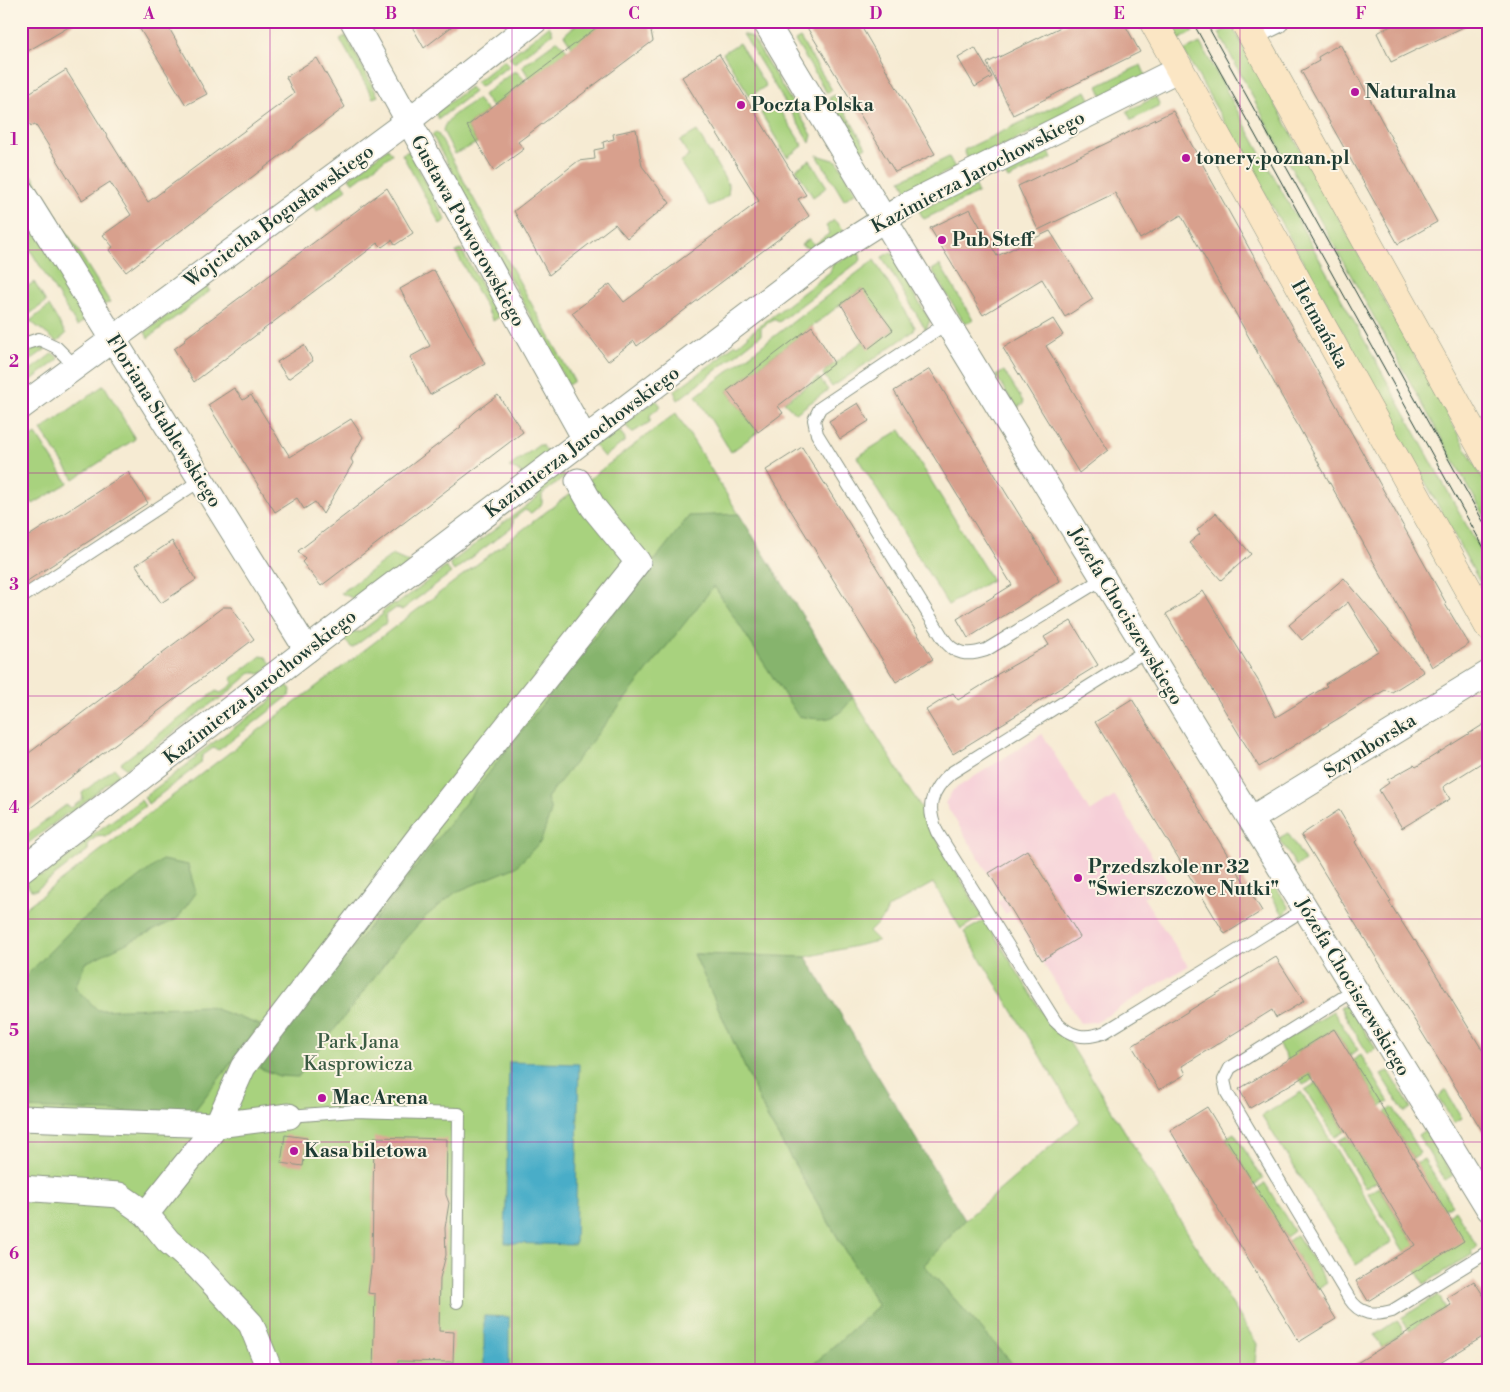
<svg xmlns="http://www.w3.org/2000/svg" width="1510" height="1392" viewBox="0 0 1510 1392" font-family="'Libre Bodoni',serif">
	<rect width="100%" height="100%" fill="#fcf5e5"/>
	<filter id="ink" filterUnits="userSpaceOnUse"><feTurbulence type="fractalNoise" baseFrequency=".02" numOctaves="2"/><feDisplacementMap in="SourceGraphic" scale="10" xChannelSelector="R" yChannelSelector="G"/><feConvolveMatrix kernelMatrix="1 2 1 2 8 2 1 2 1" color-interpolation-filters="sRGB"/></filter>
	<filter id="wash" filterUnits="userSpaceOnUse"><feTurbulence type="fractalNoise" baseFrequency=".0096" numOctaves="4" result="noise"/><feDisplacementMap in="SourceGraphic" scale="20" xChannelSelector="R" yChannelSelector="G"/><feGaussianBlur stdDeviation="1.12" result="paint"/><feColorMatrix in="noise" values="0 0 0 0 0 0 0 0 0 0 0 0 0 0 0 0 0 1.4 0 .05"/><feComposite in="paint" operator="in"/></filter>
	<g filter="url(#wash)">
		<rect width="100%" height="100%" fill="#f6ebd3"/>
		<polygon fill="#f6cfd8" points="1042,734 1090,812 1115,796 1168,882 1143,897 1188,966 1096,1022 1080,1023 1011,911 1005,914 997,902 1003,898 945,803 953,790"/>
		<g fill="#a8d27e" stroke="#648859">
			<polygon points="580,21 605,21 572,47 564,35"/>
			<polygon points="1167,21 1184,21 1193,32 1178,40"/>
			<polygon points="549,26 553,33 514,63 509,57"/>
			<polygon points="1232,26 1489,490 1489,524 1270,130 1219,33"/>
			<polygon points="743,34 752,37 812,135 810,143"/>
			<polygon points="346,36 378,96 373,98 340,39"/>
			<polygon points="800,38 832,90 827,93 795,41"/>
			<polygon points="558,40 567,50 530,79 522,66"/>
			<polygon points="739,43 766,86 750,96 723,53"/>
			<polygon points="1200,43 1489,566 1489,599 1356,355 1184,51"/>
			<polygon points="504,60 509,66 480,87 476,82"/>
			<polygon points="1141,65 1146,77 1103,97 1098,86"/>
			<polygon points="513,72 517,72 526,81 492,107 483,95"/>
			<polygon points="470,87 474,92 439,119 435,113"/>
			<polygon points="1086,91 1092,103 969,162 964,150"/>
			<polygon points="835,95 866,147 861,150 829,98"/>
			<polygon points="1156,97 1160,106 1131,120 1127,111"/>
			<path d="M477,99l10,12 -20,15 10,17 -22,11 -12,-23c2,-14 23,-24 34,-32z"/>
			<polygon points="776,104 803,146 787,157 761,113"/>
			<polygon points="697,131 729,186 728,195 718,202 709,206 680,162 689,156 680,141"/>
			<polygon points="437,132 574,381 568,385 432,135"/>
			<polygon points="388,148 392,154 353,183 349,178"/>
			<polygon points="1048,149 1052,158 1008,179 1003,170"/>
			<polygon points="409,151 446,220 440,224 402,154"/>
			<polygon points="817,155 837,161 856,192 844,200"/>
			<polygon points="949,157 955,168 907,191 901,180"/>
			<polygon points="810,160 827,187 813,197 796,169"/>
			<polygon points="32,175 58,218 52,222 26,179"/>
			<polygon points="342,183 347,189 317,211 312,205"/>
			<polygon points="974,184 978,193 924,219 919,211"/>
			<polygon points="21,207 89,317 77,326 21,235"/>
			<polygon points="834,220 844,230 819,253 801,245 809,239 814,245 830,233 826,226"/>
			<polygon points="64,228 110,302 104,305 58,231"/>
			<polygon points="461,249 499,317 493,321 456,252"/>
			<polygon points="859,252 861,260 779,322 773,319 761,328 761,335 678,400 674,391 723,356 722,354 736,344 737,345 749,336 748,335 830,272 833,264"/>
			<polygon points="891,252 915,281 912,291 930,320 926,330 882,257"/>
			<polygon points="874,260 915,327 914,331 832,387 823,374 826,370 863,341 868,348 893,330 861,289 727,391 758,432 731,452 696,396"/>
			<polygon points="940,265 973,320 965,324 932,270"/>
			<polygon points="34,282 46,302 28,315 21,311 21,291"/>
			<polygon points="206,286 210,291 148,338 145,332"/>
			<polygon points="49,306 66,334 57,342 30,321"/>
			<polygon points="35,347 46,349 21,367 21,353"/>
			<polygon points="53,353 59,359 21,388 21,377"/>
			<polygon points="1004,371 1024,403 1016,408 996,376"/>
			<polygon points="819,378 828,390 796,413 784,402"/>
			<polygon points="104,385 135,439 74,479 41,430"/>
			<polygon points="656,400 661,406 650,415 650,422 632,433 624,423"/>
			<polygon points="676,413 924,812 927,821 982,916 961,929 933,883 888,908 884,917 869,932 878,941 806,957 695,954 768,1119 878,1306 806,1371 21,1371 21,911"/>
			<polygon points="617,428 625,438 624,442 604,457 594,445"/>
			<polygon points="900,430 992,580 948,605 857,457"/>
			<polygon points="36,434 68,483 33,504 21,486 21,445"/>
			<polygon points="539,445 542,445 551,457 527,475 509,467"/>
			<polygon points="560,471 565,477 542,494 542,504 531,513 525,510 513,519 513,526 454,571 449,564 538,497 538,488"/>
			<polygon points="392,555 410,563 359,601 341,593"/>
			<polygon points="446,567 451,573 402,610 396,608 385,616 386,623 352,648 341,637 349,631 360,632 383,614 382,612 394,603 396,605"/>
			<polygon points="261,656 266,657 272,665 261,674 252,672 218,701 216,700 126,769 121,763 216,691 221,693 233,684 232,678"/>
			<polygon points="284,681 291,690 290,695 219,750 213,748 202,756 201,763 148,804 144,797 196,758 195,756 271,701 272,690"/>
			<polygon points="114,768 119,774 70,814 69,812 22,848 21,851 21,839 66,805 71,808 83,799 82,793"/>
			<polygon points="141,800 145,806 105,837 99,835 88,843 88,850 36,890 31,890 23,880 32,874 42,876 84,844 82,842"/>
			<polygon points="1288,833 1305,861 1296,866 1279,838"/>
			<polygon points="1273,882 1289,908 1284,916 1265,886"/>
			<polygon points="985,920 1049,1023 1066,1037 1257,1344 1254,1371 1019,1371 924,1265 965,1220 1080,1121 964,932"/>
			<polygon points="1346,1006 1350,1008 1376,1049 1368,1054 1340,1007"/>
			<polygon points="1333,1011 1358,1050 1350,1055 1334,1029 1298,1051 1313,1080 1303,1085 1278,1044"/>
			<polygon points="1361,1055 1389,1102 1381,1106 1353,1060"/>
			<polygon points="1389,1071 1411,1108 1404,1112 1381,1075"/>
			<polygon points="1316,1083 1345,1131 1335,1137 1305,1090"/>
			<polygon points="1445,1090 1462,1118 1454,1123 1438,1097"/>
			<polygon points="1301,1092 1392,1242 1356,1265 1262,1116"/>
			<polygon points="1393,1107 1420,1153 1413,1158 1385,1112"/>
			<polygon points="1425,1130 1453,1175 1445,1180 1418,1135"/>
			<polygon points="1234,1133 1263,1179 1254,1185 1226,1138"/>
			<polygon points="1347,1136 1376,1180 1376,1182 1365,1188 1337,1141"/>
			<polygon points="1424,1159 1452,1205 1444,1209 1416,1164"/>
			<polygon points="1265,1183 1294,1231 1286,1237 1256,1189"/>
			<polygon points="1379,1187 1412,1241 1455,1210 1477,1246 1471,1252 1473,1254 1424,1284 1368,1193"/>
			<polygon points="1297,1235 1327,1283 1318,1289 1288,1241"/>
			<polygon points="1438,1295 1446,1308 1409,1330 1401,1318"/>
			<polygon points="1397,1320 1404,1332 1382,1348 1375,1335"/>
		</g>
		<g fill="#86b46d" stroke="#527850">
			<path d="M739,514l114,183c-17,25 -27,24 -55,19l-84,-130 -167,212 4,13 -10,30 -25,26 -60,25 -31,25 -29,32 -98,128 -19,-1 -20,-8 430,-552z"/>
			<polygon points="162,860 188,865 196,893 177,919 85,963 75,988 98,1010 207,1006 260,1025 192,1114 21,1108 21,981 77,924"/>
			<polygon points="694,954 806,957 965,1220 924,1265 1019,1371 806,1371 878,1306 768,1119"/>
		</g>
		<g fill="#48adc8" stroke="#34757e">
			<polygon points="509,1062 579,1064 575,1245 505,1243"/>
			<polygon points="484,1316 509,1317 509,1369 484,1368"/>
		</g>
		<g id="blocks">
			<g fill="#d8a08d">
				<polygon points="21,21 79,21 21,55"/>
				<polygon points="135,21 165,21 207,94 186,105"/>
				<polygon points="409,21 459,21 424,48"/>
				<polygon points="605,21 649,21 653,41 518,142 524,149 494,171 467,126"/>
				<polygon points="803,21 858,21 935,154 895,172"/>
				<polygon points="1073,21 1123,21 1140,52 1013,115 987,63"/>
				<polygon points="1401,21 1476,21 1391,62 1377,33"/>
				<polygon points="1340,44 1437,222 1398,244 1301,71 1319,61 1318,57"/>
				<polygon points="975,48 992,77 975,87 958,58"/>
				<polygon points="719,54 806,195 798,199 809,216 637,346 634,341 608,361 572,313 610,284 624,302 759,201 682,77"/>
				<polygon points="317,58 345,107 126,272 109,250 113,247 103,235 131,215 110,182 82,200 35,124 31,126 21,111 21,98 66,70 148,202 294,94 286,77"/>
				<polygon points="1173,111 1446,603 1445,604 1469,644 1432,667 1181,215 1140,239 1115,193 1038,230 1018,186"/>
				<polygon points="636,129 642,166 670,203 627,238 615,224 549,275 514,211 578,161 595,159 594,150 604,148 603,142 614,139 613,134"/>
				<polygon points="387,188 413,233 395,245 392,240 382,247 378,243 194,382 174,349 185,341 184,339"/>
				<polygon points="970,209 997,256 1050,231 1093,299 1065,317 1042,279 983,315 930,228"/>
				<polygon points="434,270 485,364 430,395 410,357 430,346 400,289"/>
				<polygon points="862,289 893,330 868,349 841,304"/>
				<polygon points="1053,319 1063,335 1046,346 1108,450 1079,473 1003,348"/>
				<polygon points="812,326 834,363 778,406 783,413 758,432 727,391"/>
				<polygon points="304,345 313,361 288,379 277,362"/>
				<polygon points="930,369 1060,581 968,638 957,619 1012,585 894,391"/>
				<polygon points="234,388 243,400 251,395 290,457 351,419 363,437 351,459 353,463 323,514 315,502 304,509 297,498 275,512 208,405"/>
				<polygon points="498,395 523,432 321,586 302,562 305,559 298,551 461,427 460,426 475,412"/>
				<polygon points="858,403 869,421 840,439 829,421"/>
				<polygon points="802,447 933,659 896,682 766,470"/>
				<polygon points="128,472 148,503 21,585 21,541"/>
				<polygon points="1216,513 1251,554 1221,580 1189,543 1200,534 1197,530"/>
				<polygon points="172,541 196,580 161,603 136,565"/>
				<polygon points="1344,578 1424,672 1392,692 1385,690 1259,767 1166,614 1203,591 1259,682 1276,717 1327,686 1325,684 1378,651 1348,602 1302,640 1289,625"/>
				<polygon points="223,607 231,607 254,639 21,815 21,759"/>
				<polygon points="1071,621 1098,665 953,754 926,710 953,693 958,700 997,676 996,675 1049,645 1044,637"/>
				<polygon points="1132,699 1262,911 1225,934 1095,722"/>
				<polygon points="1489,721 1489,758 1443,787 1450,799 1402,828 1379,790 1389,783 1387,780 1414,765 1416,767"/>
				<polygon points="1339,810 1357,840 1355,842 1391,901 1389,902 1414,941 1415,940 1489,1061 1489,1142 1301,835"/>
				<polygon points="1027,850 1080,937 1042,960 989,873"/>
				<polygon points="1276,957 1304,1001 1276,1018 1272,1010 1182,1066 1186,1074 1159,1090 1132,1046"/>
				<polygon points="1334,1029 1464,1241 1368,1301 1356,1281 1415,1245 1405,1229 1310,1073 1250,1108 1239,1089 1298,1054 1297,1052"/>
				<polygon points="1207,1107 1336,1319 1299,1342 1170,1130"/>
				<polygon points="285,1135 307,1138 303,1166 281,1163"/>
				<polygon points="374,1137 447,1139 446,1195 449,1203 445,1228 446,1255 440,1278 439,1331 454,1332 453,1362 398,1361 398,1371 373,1371 375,1294 368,1293 372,1260"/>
				<polygon points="1474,1281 1489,1304 1489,1333 1427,1371 1344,1371 1451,1305 1447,1298"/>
			</g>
		</g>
	</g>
	<g filter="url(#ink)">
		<use href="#blocks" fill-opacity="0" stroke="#8a9484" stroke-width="1"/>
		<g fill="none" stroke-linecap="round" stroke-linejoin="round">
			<defs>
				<g id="lane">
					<path d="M947,323l-127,85 -6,12 3,14 126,204c11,17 25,18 43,12l118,-72"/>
					<polyline points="21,345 39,339 56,347 75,366"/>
					<polyline points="21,598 201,480"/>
					<path d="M1147,650l-196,123c-21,18 -25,35 -14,59l118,189c15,16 30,19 50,11l200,-123"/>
					<path d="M1355,990l-125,78 -6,12 3,13 122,205c11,17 25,18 43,13l97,-60"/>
					<polyline points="289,1116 354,1111 459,1114 457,1302"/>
				</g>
				<g id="street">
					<polyline points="353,21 585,439"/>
					<polyline points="765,21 896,239 1489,1209"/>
					<polyline points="1251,33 1276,21"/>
					<polyline points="21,191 307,650"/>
					<polyline points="21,407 408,121 535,21"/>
					<polyline points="1251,819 1489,673"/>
					<polyline points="21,870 307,650 825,257 907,205 1179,69"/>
					<polyline points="21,1118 217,1125 289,1116"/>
					<polyline points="21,1188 119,1195 146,1214 168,1241 197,1266 251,1324 270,1371"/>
					<polyline points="146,1214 217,1125 243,1067 426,828 638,562 593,507 578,481"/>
				</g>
				<g id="secondary">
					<polyline points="1153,21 1489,627"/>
					<polyline points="1244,21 1489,461"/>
				</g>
			</defs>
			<use href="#lane" stroke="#8a9484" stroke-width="14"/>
			<use href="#street" stroke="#8a9484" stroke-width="27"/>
			<use href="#secondary" stroke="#8a9484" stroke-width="29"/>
			<use href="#lane" stroke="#fff" stroke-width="12"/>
			<use href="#street" stroke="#fff" stroke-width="25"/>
			<use href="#secondary" stroke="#fbe6c4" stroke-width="28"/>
			<g stroke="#1f3d34" stroke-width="1">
				<polyline points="1192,21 1489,557"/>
				<polyline points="1205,21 1489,532"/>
			</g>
		</g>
	</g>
	<path fill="none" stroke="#b5179e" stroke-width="1" stroke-opacity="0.55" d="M270,21v1350M512,21v1350M755,21v1350M998,21v1350M1240,21v1350M21,250h1468M21,473h1468M21,696h1468M21,919h1468M21,1142h1468"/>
	<g fill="#b5179e" stroke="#fcf5e5" stroke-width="2">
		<circle cx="1355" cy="92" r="5"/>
		<circle cx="741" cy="105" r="5"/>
		<circle cx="1186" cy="158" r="5"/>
		<circle cx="942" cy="240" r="5"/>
		<circle cx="1078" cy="878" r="5"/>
		<circle cx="322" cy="1098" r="5"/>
		<circle cx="294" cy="1151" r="5"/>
	</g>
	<g text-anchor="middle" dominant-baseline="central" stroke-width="4" stroke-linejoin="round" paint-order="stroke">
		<g font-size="19" font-weight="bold" fill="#1f3d34" stroke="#fcf5e5" text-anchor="start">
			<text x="1365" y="92">Naturalna</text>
			<text x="751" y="105">Poczta Polska</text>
			<text x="1196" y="158">tonery.poznan.pl</text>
			<text x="952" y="240">Pub Steff</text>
			<text x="1088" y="867">Przedszkole nr 32<tspan x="1088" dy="22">"Świerszczowe Nutki"</tspan></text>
			<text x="332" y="1098">Mac Arena</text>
			<text x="304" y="1151">Kasa biletowa</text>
		</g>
		<g font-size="19" fill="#1f3d34" stroke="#fcf5e5">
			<text transform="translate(978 172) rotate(-28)">Kazimierza Jarochowskiego</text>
			<text transform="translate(279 216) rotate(-36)">Wojciecha Bogusławskiego</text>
			<text transform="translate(468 231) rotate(61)">Gustawa Potworowskiego</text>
			<text transform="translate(1320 324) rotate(61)">Hetmańska</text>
			<text transform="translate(164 421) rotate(58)">Floriana Stablewskiego</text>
			<text transform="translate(582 442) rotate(-37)">Kazimierza Jarochowskiego</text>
			<text transform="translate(1126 616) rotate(59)">Józefa Chociszewskiego</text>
			<text transform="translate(260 687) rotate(-38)">Kazimierza Jarochowskiego</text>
			<text transform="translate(1370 746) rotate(-32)">Szymborska</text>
			<text transform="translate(1353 987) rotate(59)">Józefa Chociszewskiego</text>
		</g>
		<g font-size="19" fill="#3a5b43" stroke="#fcf5e5">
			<text x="358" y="1042">Park Jana<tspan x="358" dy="22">Kasprowicza</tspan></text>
		</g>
	</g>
	<rect width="1510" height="1392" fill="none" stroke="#fcf5e5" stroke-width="55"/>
	<rect x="28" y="28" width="1454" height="1336" fill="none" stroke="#b5179e" stroke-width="2"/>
	<g font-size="16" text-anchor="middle" font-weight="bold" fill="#b5179e">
		<text x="149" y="19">A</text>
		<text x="391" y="19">B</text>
		<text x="634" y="19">C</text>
		<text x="876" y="19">D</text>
		<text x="1119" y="19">E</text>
		<text x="1361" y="19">F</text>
		<text x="14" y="145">1</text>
		<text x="14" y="367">2</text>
		<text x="14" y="590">3</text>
		<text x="14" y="813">4</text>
		<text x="14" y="1036">5</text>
		<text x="14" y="1259">6</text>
	</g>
</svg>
